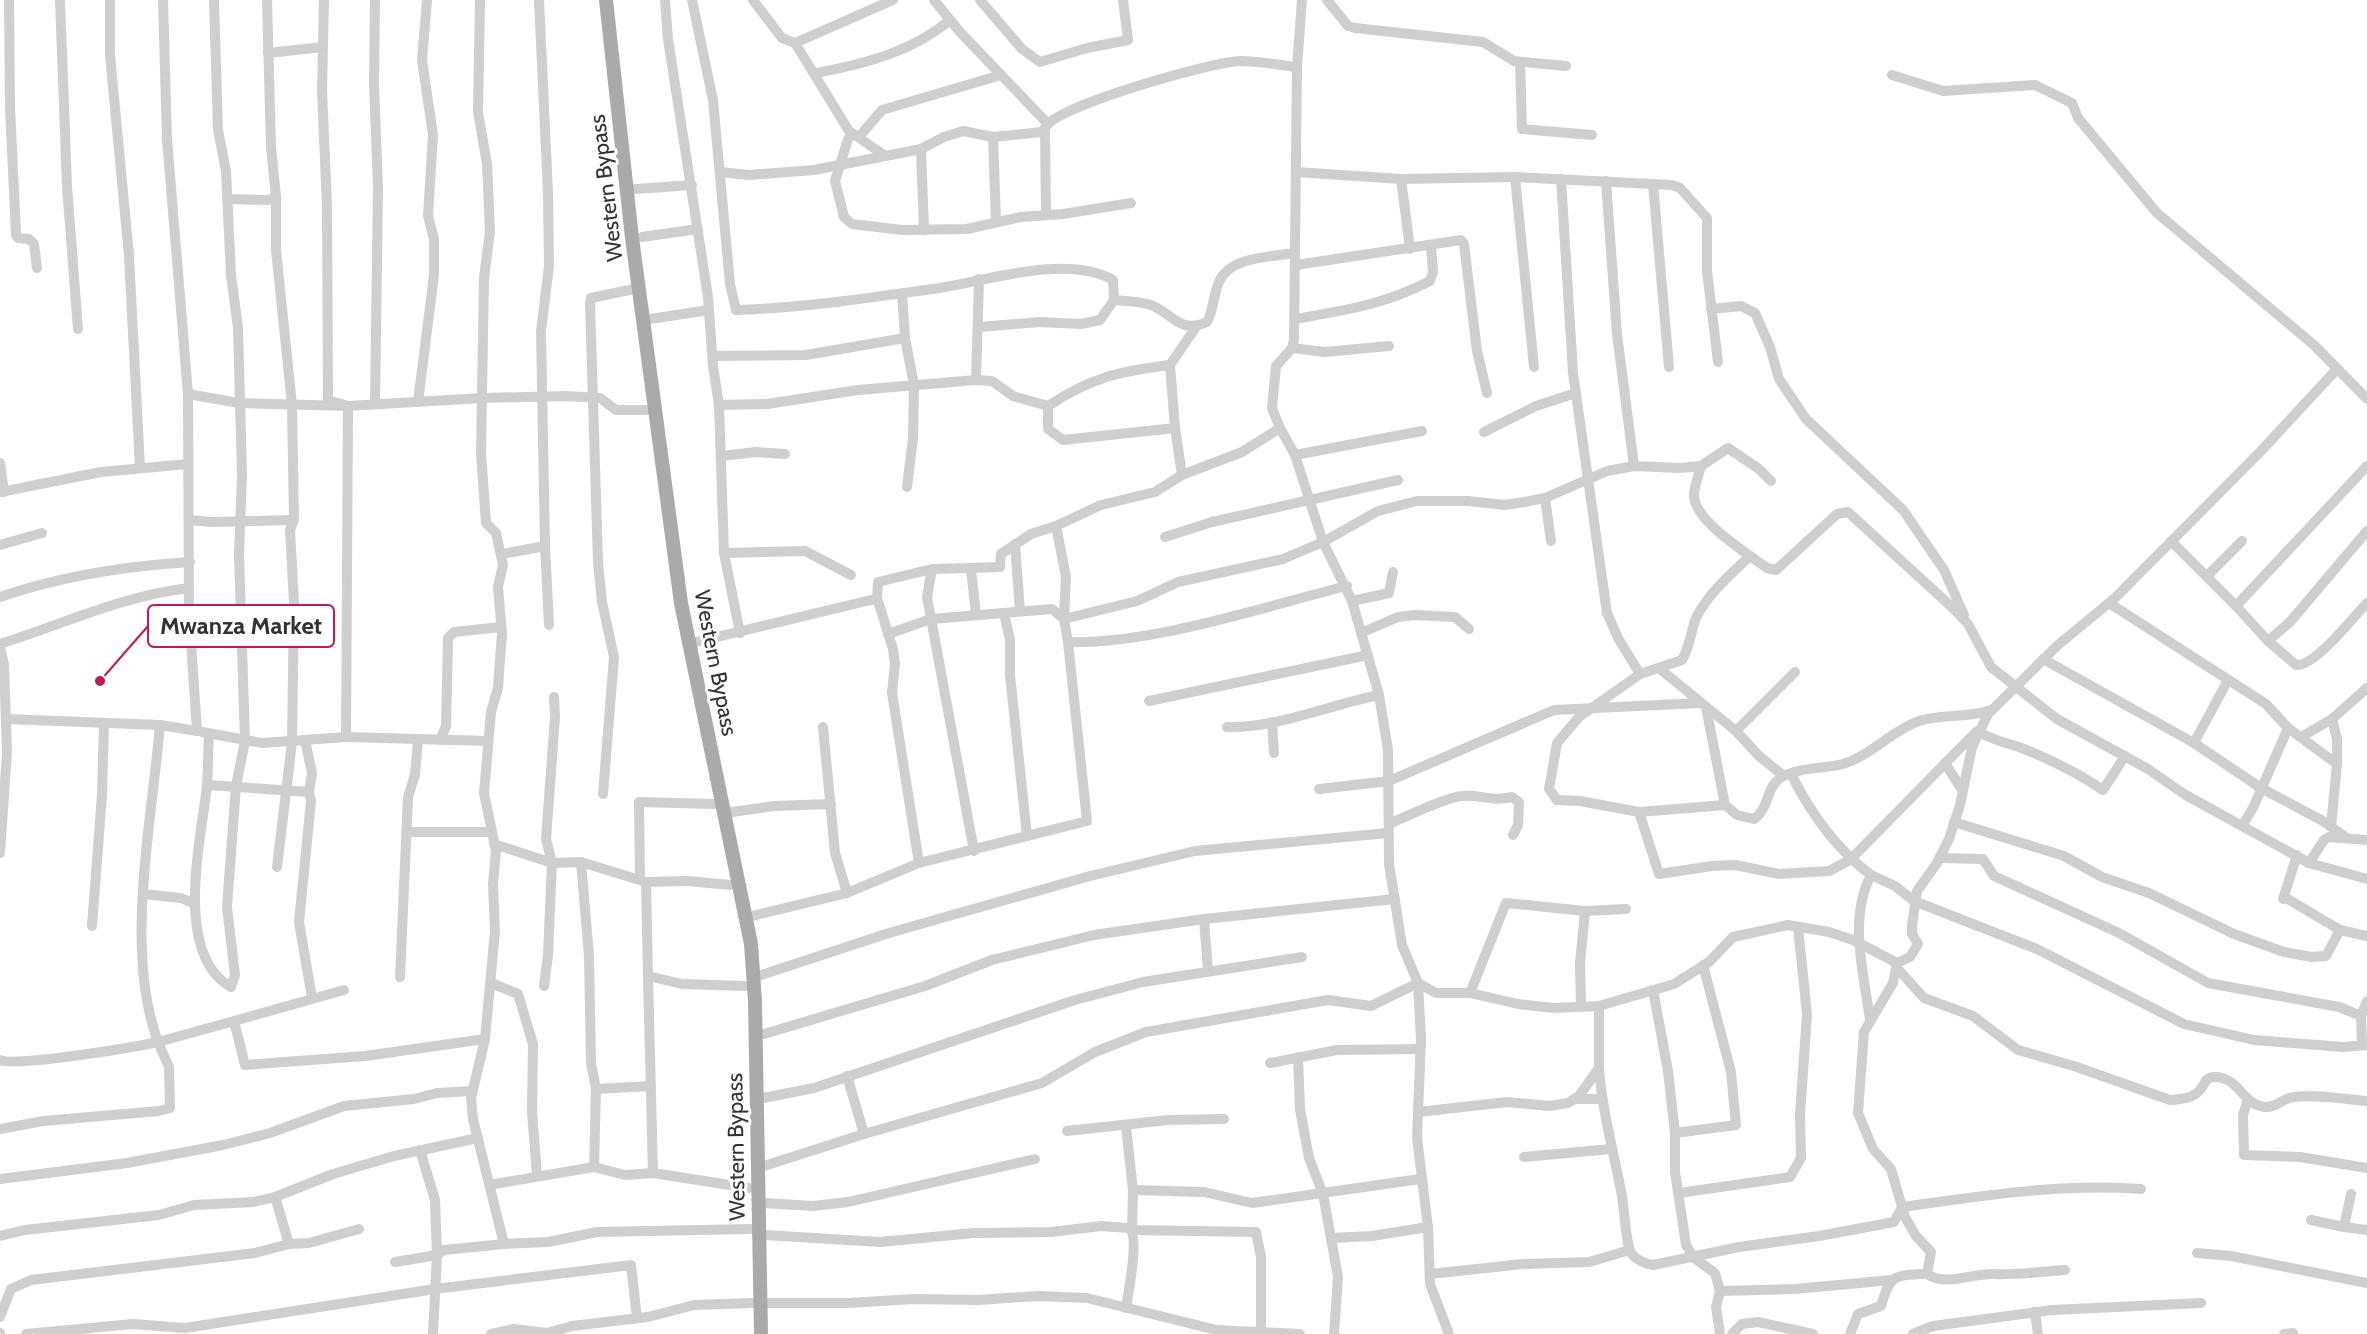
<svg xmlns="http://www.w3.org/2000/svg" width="2367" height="1334" viewBox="0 0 2367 1334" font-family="Cabin,sans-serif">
	<rect width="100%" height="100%" fill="#fff"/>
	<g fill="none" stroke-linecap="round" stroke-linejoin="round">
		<g stroke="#cfcfcf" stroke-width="10">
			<polyline points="9,0 10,107 16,235 18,238 29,239 34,244 37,268"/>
			<polyline points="60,0 67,186 78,329"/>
			<polyline points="110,0 110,55 129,256 140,467"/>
			<polyline points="324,0 322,90 327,208 328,400 348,406 346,737"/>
			<polyline points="480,0 478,112 487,164 490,231 484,278 481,453 486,523 496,533 503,565 498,587 502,634 500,659 498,688 491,712 484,793 496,851 493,884 495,931 485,1039 471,1098 473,1119 504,1244 548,1242 597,1232 750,1229"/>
			<polyline points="539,0 548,193 549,266 541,331 545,546 549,625"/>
			<polyline points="665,0 668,39 708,297 713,366 719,405 724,553 740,633"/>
			<path d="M692,0l21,100 17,184 6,26c66,-2 132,-12 197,-21 49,-7 134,-36 180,-9l1,20c11,1 23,1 34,4 24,7 30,31 59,18 7,-13 6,-27 12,-40 11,-26 53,-25 76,-29"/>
			<polyline points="753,0 782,38 795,43 849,131 884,155"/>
			<polyline points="980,0 1022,49 1040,62 1087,48 1128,40 1123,0"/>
			<polyline points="1302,0 1297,67 1294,339 1292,348 1276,366 1272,408 1280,428 1295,455 1323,542 1352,601 1379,695 1388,750 1389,864 1402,945 1418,983 1421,1039 1417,1138 1428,1227 1430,1284 1449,1334"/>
			<polyline points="1327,0 1348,26 1355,28 1483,42 1514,61 1566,66"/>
			<polyline points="795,43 893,0"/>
			<polyline points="268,53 323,47"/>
			<polyline points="1520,62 1522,129 1592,135"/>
			<path d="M816,73c48,-9 96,-21 134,-53"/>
			<polyline points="1892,75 1943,91 2035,85 2072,103 2078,118 2157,213 2315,346 2367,399"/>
			<path d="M1048,124c21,-21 162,-62 193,-63 18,0 38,4 56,6"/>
			<polyline points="1045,130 1046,214"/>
			<polyline points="853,134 848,139 835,181 844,217 852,224 902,230 967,229 1021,217 1063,214 1131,203"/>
			<polyline points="859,137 882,110 1001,75"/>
			<polyline points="993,137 996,221"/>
			<polyline points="921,149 924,230"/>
			<polyline points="720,172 749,175 814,170 921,149 944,137 963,131 993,137 1042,132 1048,124 960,32 934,0"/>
			<polyline points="1296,172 1401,179 1515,177 1672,185 1680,188 1707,218 1707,271 1718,362"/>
			<polyline points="1515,177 1534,367"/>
			<polyline points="1401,179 1410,249"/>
			<polyline points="1561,179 1573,373 1607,613 1618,638 1640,674"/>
			<polyline points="1606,181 1617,334 1634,466"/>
			<polyline points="1653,184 1669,367"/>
			<polyline points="636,189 692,185"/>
			<polyline points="276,197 276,250 292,405 294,520 290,530 294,603 292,742 277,867"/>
			<polyline points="227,199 268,200 276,197 271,147 267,0"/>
			<polyline points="642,237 698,229"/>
			<polyline points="1296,265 1461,240 1464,244 1477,351 1487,393"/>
			<polyline points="902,293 905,338 914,385 913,438 907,487"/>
			<polyline points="1711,309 1741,306 1755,313 1770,347 1779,379 1806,419 1903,510 1944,570 1964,615"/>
			<polyline points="650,319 709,310"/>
			<path d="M1295,319c51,-9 88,-14 135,-38l3,-9 -2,-26"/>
			<polyline points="979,327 1039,322 1081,324 1100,320 1114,300"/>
			<polyline points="1292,348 1325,352 1389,346"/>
			<polyline points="714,356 806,355 905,338"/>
			<polyline points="976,380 979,279"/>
			<polyline points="188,394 239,403 348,406 482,398 566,396 600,398 616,410 646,410"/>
			<polyline points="418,402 434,275 434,239 428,216 433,135 422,60 427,0"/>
			<polyline points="375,404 378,189 374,83 375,0"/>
			<path d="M719,405l48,-1 91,-14 118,-10 16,1 21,15 35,10c42,-28 72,-35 122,-41"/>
			<polyline points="1048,406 1048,429 1063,440 1175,428"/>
			<polyline points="1484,432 1536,406 1576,393"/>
			<polyline points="1295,455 1422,431"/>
			<polyline points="721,456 756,452 785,454"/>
			<polyline points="0,463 4,492"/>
			<path d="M1701,466c-2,9 -8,22 -7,31 3,26 53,56 73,71l9,2 61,-56 11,-2 106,97 14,15 23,43 66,52 91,50 36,25 125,69 58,16"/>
			<polyline points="1182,475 1175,428 1170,365 1196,327"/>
			<polyline points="0,492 101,472 188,464"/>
			<polyline points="1545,498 1551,541"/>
			<polyline points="189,520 212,522 294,520"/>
			<polyline points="1056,526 1066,577 1064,619 1137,601 1178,582 1283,559 1323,542 1378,511 1417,501 1468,501 1505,505 1524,502 1545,498 1607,471 1634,466 1680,468 1701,466 1728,448 1759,469 1771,481"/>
			<polyline points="1165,537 1212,522 1398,480"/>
			<polyline points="2171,541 2236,606 2367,466"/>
			<polyline points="1015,544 1020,611"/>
			<polyline points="0,545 42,533"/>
			<polyline points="724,553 805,551 851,575"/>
			<polyline points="502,554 545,546"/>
			<path d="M1750,556c-19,18 -41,37 -53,60 -6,12 -6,29 -15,44l-42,14 -61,43 -22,26 -8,46 8,11 23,1 59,11 86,-7 12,10 17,4c15,-10 12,-31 26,-41 17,-11 44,-9 63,-14 29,-9 48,-33 76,-43 24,-8 48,-2 72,-11"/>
			<polyline points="932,569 927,597 974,851"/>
			<polyline points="971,570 976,614"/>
			<polyline points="2207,576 2242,541"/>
			<path d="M0,597c61,-21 126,-31 190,-35"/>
			<polyline points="877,600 878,582 932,569 1000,567 1001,554 1031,534 1056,526 1101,505 1155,492 1182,475 1242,452 1280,428"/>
			<polyline points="1352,601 1389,593 1393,572"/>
			<polyline points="2109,603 2266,704 2288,728 2337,764 2337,739 2332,719 2367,688"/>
			<path d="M2236,606l32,35 28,24c19,2 57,-48 71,-62"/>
			<polyline points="1004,613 1010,640 1010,675 1027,836"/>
			<polyline points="1361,633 1398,617 1415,615 1455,617 1469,629"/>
			<polyline points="888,634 931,619 1052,609 1064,619 1068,642 1087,821 919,863"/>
			<polyline points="2268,641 2290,622 2367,531"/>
			<polyline points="696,642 875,599 878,601 893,649 895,664 892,693 919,863 847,893 752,916"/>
			<path d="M1068,642c86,2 194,-35 279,-56"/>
			<path d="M0,644c63,-20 122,-48 189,-56"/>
			<polyline points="0,648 4,664 7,753 0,853"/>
			<polyline points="2043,659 2194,743 2261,788 2323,821 2344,836"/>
			<polyline points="1660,669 1736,731 1759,756 1784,776"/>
			<polyline points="1149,701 1368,655"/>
			<polyline points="1706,707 1725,805"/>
			<polyline points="6,719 160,725 197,731 189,613 188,394 167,139 163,0"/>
			<polyline points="1272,722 1274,753"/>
			<polyline points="823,727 835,853 847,893"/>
			<path d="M1227,727c51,1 102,-22 152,-32"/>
			<polyline points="1736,731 1795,672"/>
			<polyline points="202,732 262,743 346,737 488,741"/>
			<path d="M1979,732c13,8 25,10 40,15 28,11 59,26 84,43l22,-34"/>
			<path d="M209,735c-1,17 -1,34 -2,51 -6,54 -34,169 24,201l4,-12 -8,-68 9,-121 9,-45 -6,-186 3,-81 -4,-146 -7,-53 -5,-104 -8,-41 -4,-130"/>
			<polyline points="2301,737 2332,719"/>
			<polyline points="305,740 312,773 309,792 311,801 299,922 312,998"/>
			<polyline points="440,740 446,726 448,638 454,632 501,627"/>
			<polyline points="2194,743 2228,680"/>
			<polyline points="1945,763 1962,790"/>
			<path d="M1791,774c19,38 45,75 80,101 -23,44 -7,99 -1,145"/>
			<polyline points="207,785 309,792"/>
			<polyline points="1319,789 1389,781 1554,710 1700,703"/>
			<polyline points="603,794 614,657 602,602 598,563 590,303 591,298 639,288"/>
			<polyline points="732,812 774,806 831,804"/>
			<polyline points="1639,812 1659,874 1712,866 1735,865 1779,874 1829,871 1850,860 1977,731"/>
			<polyline points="1954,822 2064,856 2102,877 2149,893 2234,934 2284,952 2312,957 2326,956 2340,930"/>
			<path d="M1391,823c17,-7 53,-25 70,-27 19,-2 28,6 51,1l7,5 -1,23 -5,10"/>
			<polyline points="2242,826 2253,808 2288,728"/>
			<polyline points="2331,827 2337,764"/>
			<polyline points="406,832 490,832"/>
			<polyline points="494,844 552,863 581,862 646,882 687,881 731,885"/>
			<polyline points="2297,855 2283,899 2286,898 2340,930 2367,936"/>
			<polyline points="1939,858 1983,859 1994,876 2119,933 2208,983 2339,1007 2361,1016"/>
			<polyline points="581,862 589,956 591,1063 596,1089 594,1167"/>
			<polyline points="2309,863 2324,840 2329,837 2367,840"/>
			<polyline points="1871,875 1895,886 1914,901 2037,949 2184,1024 2254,1040 2343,1047 2367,1045"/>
			<polyline points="640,880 639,802 715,804"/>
			<polyline points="646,882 648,976 682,984 745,986"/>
			<polyline points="143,894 181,898 195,904"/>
			<polyline points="1204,919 1208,971"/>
			<polyline points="92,926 102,795 104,723"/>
			<path d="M1897,968l27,30 49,18 45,34 56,16 96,34c10,-1 22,-1 29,-9 7,-7 5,-14 16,-14 24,0 27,27 49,30 13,1 18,-9 30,-10 23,-3 49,2 73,4"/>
			<polyline points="761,975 889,933 1090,876 1195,851 1388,833"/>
			<polyline points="648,976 653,1173"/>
			<polyline points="400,977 408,797 415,775 418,740"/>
			<polyline points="491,983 518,994 533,1044 532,1112 537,1175"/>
			<polyline points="544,986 548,955 552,863 546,839 555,717 554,697"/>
			<polyline points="1653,990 1668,1071 1675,1133 1675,1172 1686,1245 1694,1258 1715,1273 1720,1291 1716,1307 1720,1334"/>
			<polyline points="1470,993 1506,903 1585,911 1626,909"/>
			<polyline points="1581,1006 1580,963 1585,911"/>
			<polyline points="234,1021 344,990"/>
			<polyline points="764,1034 925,986 992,960 1094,935 1204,919 1395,899"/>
			<polyline points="2362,1045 2361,1016 2367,1001"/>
			<polyline points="1298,1057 1300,1109 1309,1158 1323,1194 1338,1277 1334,1334"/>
			<path d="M0,1060c16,7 135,-13 158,-18 -34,-92 -6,-221 2,-317"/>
			<polyline points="1270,1063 1337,1050 1420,1049"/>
			<path d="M1599,1068c3,43 15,85 23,128 2,13 4,44 8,55 4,8 15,13 23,14l86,-18 80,-11 75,-14 8,-15c79,-11 159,-24 239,-18"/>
			<polyline points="847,1076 864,1134"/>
			<polyline points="596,1089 651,1086"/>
			<polyline points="763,1098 814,1088 1075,1000 1143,982 1302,957"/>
			<polyline points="1574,1099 1601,1099"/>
			<polyline points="2248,1099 2243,1115 2244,1155 2300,1157 2367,1168"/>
			<polyline points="1418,1112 1507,1102 1549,1106 1568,1103 1579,1096 1599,1068 1599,1006"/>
			<polyline points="1126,1127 1133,1190 1132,1230 1256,1232 1261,1257 1261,1332"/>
			<polyline points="0,1129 43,1121 159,1111 170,1108 169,1067 158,1042 234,1021 245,1065 365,1056 485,1039"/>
			<polyline points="1067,1131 1168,1120 1224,1119"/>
			<polyline points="1675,1133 1736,1125 1731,1072 1703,965"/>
			<polyline points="1524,1157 1611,1149"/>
			<polyline points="764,1166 864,1134 1042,1083 1095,1052 1146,1032 1328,1000 1371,1006 1418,983 1436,993 1470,993 1518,1004 1554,1008 1599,1006 1674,984 1709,962 1733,937 1788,925 1829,932 1853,940 1897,963"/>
			<polyline points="0,1179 127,1163 223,1145 270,1133 344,1106 414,1099 437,1093 472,1091"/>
			<polyline points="489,1185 594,1167 625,1175 653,1173 749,1188"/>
			<polyline points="1133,1190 1204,1192 1252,1203 1420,1179"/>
			<polyline points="1679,1193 1790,1177 1801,1158 1800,1115 1807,1014 1798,927"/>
			<polyline points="2351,1194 2344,1227 2367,1230"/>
			<polyline points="275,1197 289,1244"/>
			<polyline points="764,1203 813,1206 848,1202 1035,1159"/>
			<polyline points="2311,1220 2344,1227"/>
			<path d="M765,1235l115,7 94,-9 77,-1 50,-6 28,2c11,8 -1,66 -3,80"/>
			<polyline points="0,1236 25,1230 159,1215 194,1205 254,1202 275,1197 333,1174 394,1156 478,1138"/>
			<polyline points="1331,1238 1372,1236 1428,1227"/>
			<polyline points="2197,1253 2231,1256 2367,1283"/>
			<polyline points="395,1262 437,1255 435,1200 420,1150"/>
			<path d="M2065,1270c-24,2 -48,5 -72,4 -20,-1 -47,13 -66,0l4,-22 -15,-16 -11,-19 -14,-48 -18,-20 -15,-36 6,-81 29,-49 4,-20 13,-6 8,-13 -6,-10v-9l5,-34 20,-28 12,-24 11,-34 12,-58 16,-33 70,-69 58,-48 144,-145 77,-83"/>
			<polyline points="1430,1274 1523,1264 1589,1262 1630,1250"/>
			<polyline points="1720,1291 1795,1289 1892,1280"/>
			<polyline points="767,1303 848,1303 914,1299 978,1300 1038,1296 1087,1298 1217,1330 1300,1334"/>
			<polyline points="2035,1312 2038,1334"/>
			<polyline points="0,1317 11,1289 31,1280 255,1253 289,1244 309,1243 359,1229"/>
			<polyline points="0,1333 0,1334"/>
			<polyline points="26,1334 133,1324 185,1328 435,1289 631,1265 637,1318"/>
			<polyline points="433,1334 437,1255 444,1250 504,1244"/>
			<polyline points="491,1334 514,1329 547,1333 572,1326 648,1317 694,1305 752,1303"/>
			<polyline points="1732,1334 1742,1324 1758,1322 1813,1334"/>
			<path d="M1850,1334l8,-20 23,-8c9,-32 14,-31 46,-32"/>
			<polyline points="1913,1334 1933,1326 2052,1310 2201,1303"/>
			<polyline points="2284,1334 2293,1333"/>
		</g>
		<polyline stroke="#aaa" stroke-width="14" points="606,0 632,238 681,603 751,944 755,1001 761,1334"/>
	</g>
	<g text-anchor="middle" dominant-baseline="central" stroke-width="6" stroke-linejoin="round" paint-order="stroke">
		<g font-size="22" fill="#323232" stroke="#fff">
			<text transform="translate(606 188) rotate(-97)">Western Bypass</text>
			<text transform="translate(716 663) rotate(79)">Western Bypass</text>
			<text transform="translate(736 1147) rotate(-91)">Western Bypass</text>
		</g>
	</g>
	<path fill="none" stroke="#c2185b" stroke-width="2" d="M100 681L148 626"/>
	<circle fill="#c2185b" stroke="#fff" stroke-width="2" cx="100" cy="681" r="6"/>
	<rect fill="#fff" stroke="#c2185b" stroke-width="2" x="148" y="605" width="186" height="42" rx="6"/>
	<g font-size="24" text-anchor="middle" font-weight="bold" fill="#323232">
		<text x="241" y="634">Mwanza Market</text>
	</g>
</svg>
